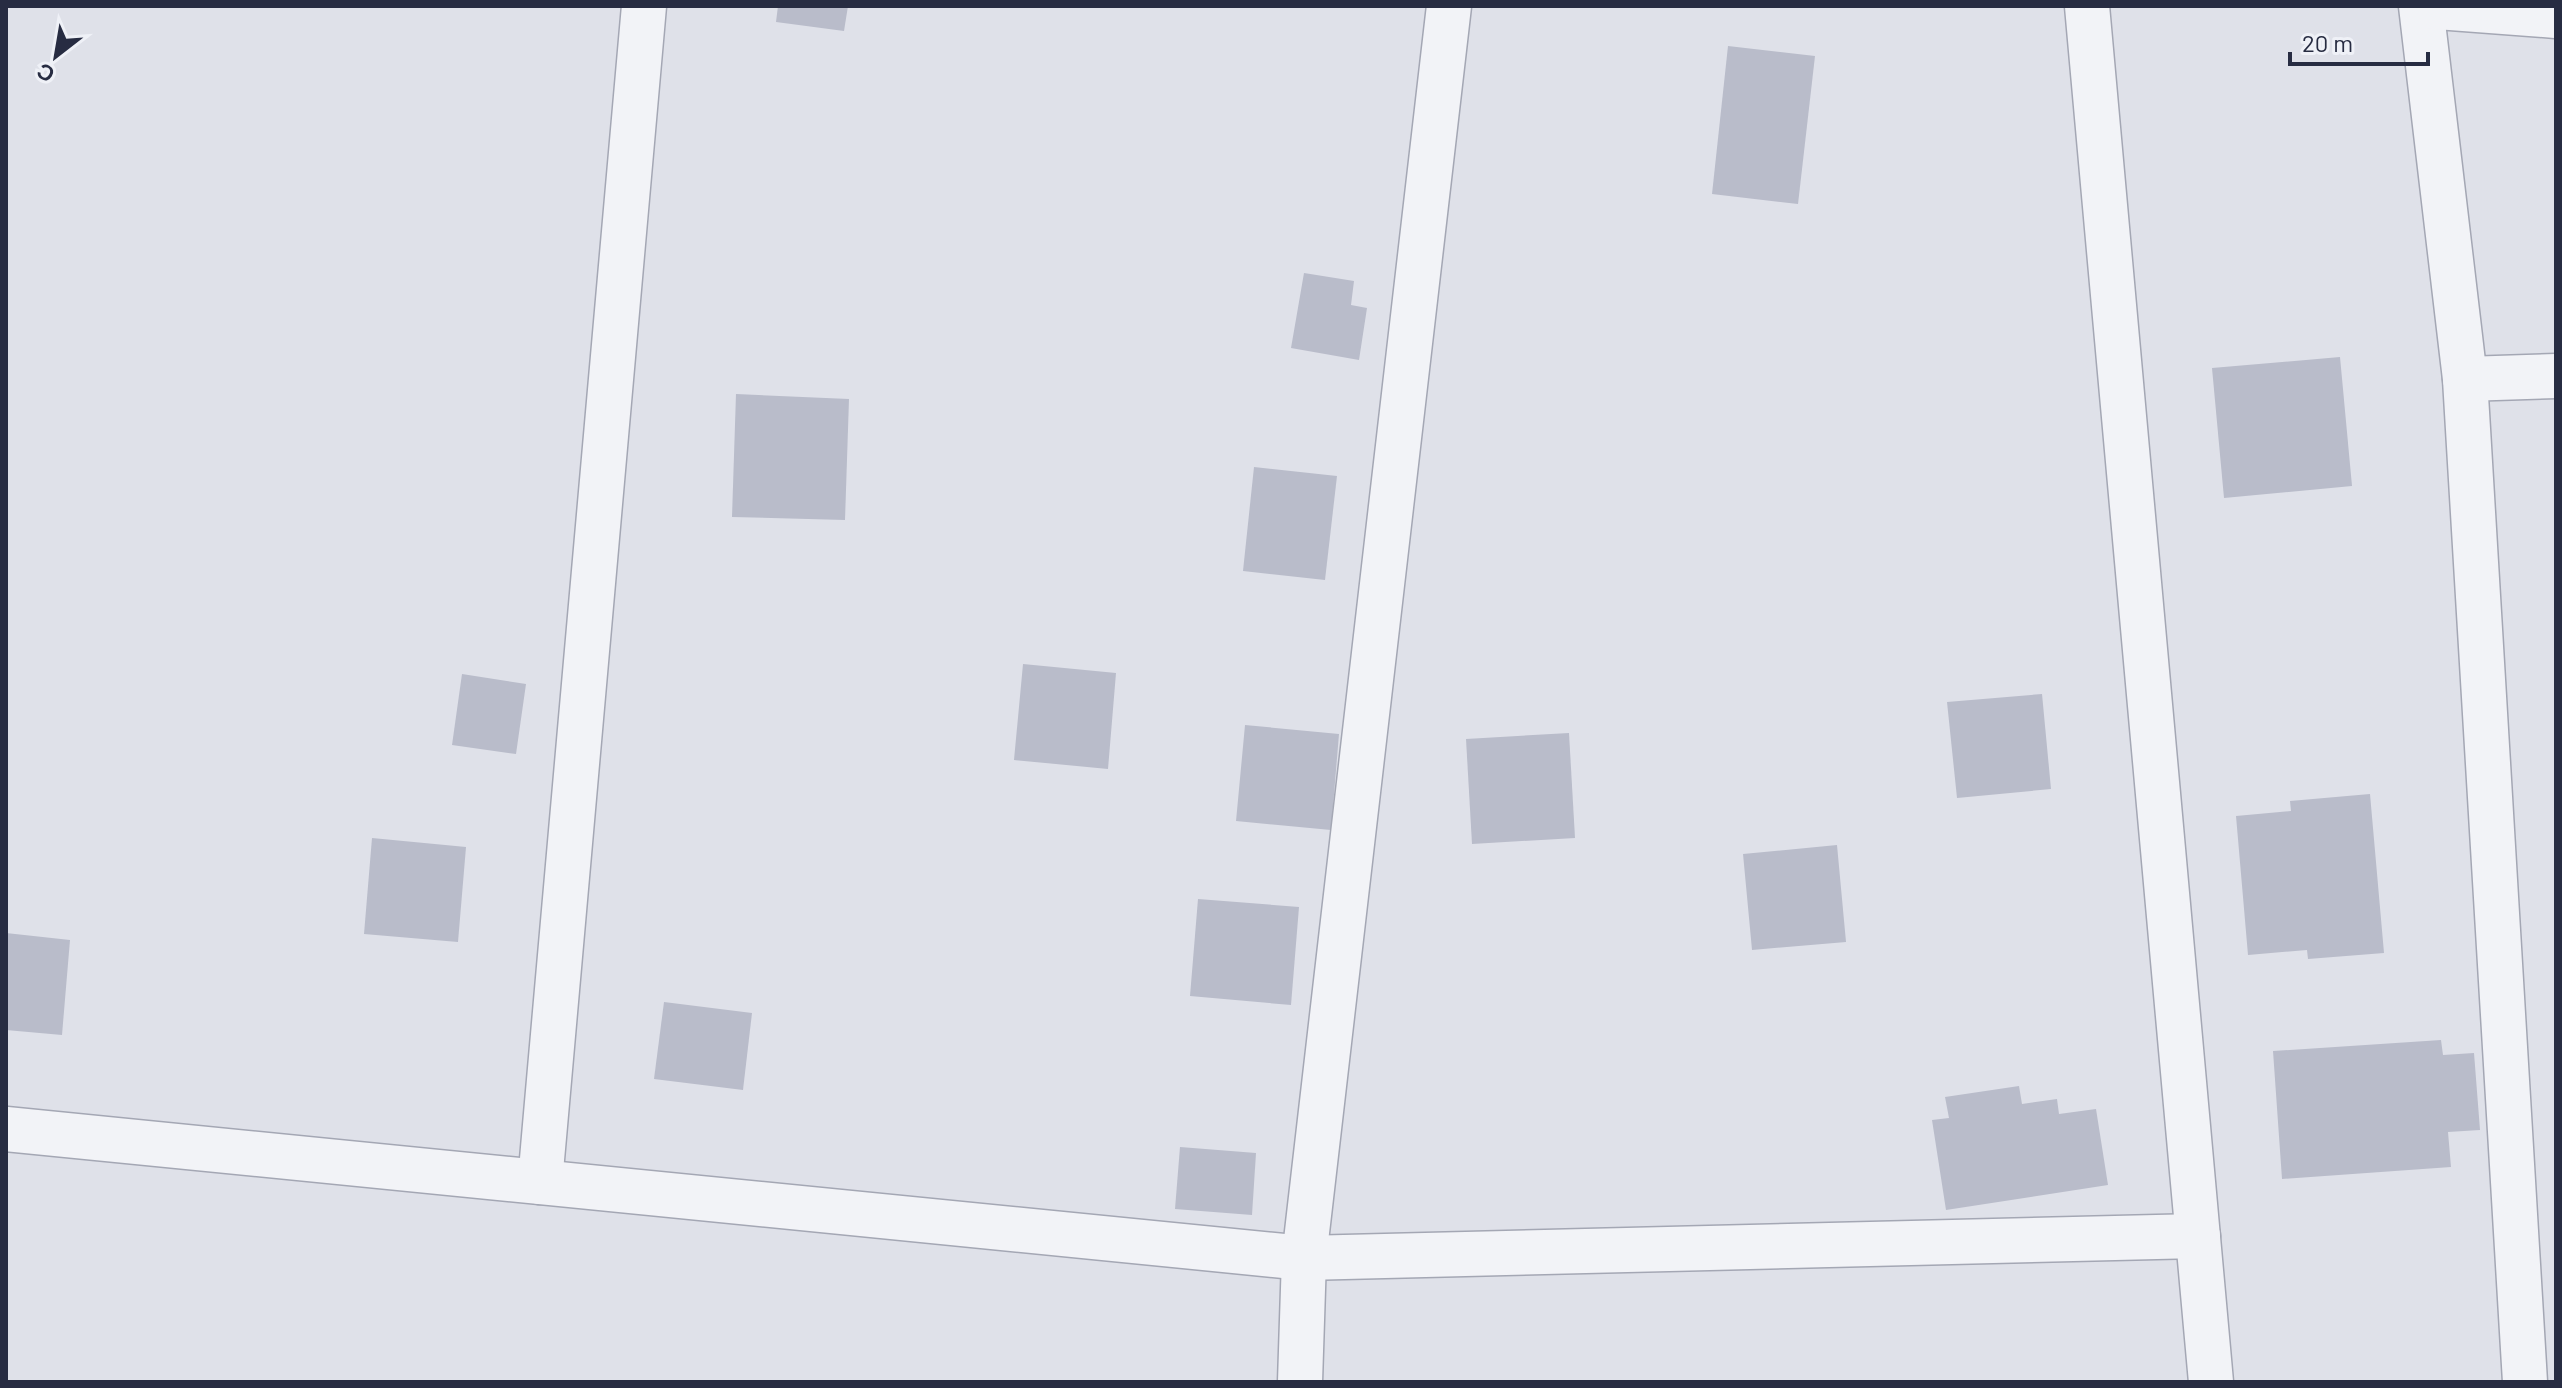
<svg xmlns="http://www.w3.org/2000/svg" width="2562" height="1388" viewBox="0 0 2562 1388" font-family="Barlow,sans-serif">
	<rect width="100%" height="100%" fill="#dfe1e9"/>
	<g fill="#b9bcca">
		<polygon points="778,6 848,6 844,31 776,22"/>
		<polygon points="1728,46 1815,56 1798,204 1712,194"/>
		<polygon points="1304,273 1354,281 1351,305 1367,308 1359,360 1291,348"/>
		<polygon points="2340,357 2352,486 2224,498 2212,368"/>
		<polygon points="736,394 849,399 845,520 732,517"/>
		<polygon points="1254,467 1337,476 1325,580 1243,571"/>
		<polygon points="1023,664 1116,673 1108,769 1014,760"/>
		<polygon points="462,674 526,684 516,754 452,745"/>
		<polygon points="2042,694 2051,789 1957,798 1947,702"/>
		<polygon points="1245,725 1339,734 1331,830 1236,821"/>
		<polygon points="1569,733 1575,838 1472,844 1466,739"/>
		<polygon points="2370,794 2384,953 2308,959 2307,950 2248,955 2236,816 2291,811 2290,801"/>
		<polygon points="372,838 466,847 458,942 364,934"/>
		<polygon points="1837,845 1846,942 1752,950 1743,854"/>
		<polygon points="1198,899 1299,907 1291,1005 1190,996"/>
		<polygon points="6,933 70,940 62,1035 6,1030"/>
		<polygon points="664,1002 752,1013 743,1090 654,1079"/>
		<polygon points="2441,1040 2443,1055 2474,1053 2480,1130 2448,1132 2451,1167 2282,1179 2273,1051"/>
		<polygon points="2019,1086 2022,1104 2057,1099 2059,1114 2096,1109 2108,1185 1946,1210 1932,1120 1949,1118 1945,1097"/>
		<polygon points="1180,1147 1256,1153 1252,1215 1175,1209"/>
	</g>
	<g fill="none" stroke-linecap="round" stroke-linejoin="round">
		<defs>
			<g id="minor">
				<polyline points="2087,6 2211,1382"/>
				<polyline points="2421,6 2465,379 2525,1382"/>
				<polyline points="2424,6 2556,16"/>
				<polyline points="2465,379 2556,376"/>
				<polyline points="6,1129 1304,1258 2198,1236"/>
				<polyline points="540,1182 644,6"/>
				<polyline points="1300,1382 1304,1258 1449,6"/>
			</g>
		</defs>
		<use href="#minor" stroke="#a4a7b4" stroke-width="47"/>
		<use href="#minor" stroke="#f2f3f7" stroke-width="44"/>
	</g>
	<rect width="2562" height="1388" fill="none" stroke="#272c42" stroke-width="16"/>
	<g transform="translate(56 56) rotate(211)" stroke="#eff1f7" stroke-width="6" paint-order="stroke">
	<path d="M0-6L14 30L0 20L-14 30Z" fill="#272c42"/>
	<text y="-12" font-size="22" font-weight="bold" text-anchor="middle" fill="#272c42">С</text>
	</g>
	<path d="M2290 52v12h138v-12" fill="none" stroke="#272c42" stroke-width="4"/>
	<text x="2302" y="52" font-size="24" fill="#272c42" stroke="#eff1f7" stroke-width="6" paint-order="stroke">20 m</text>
</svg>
